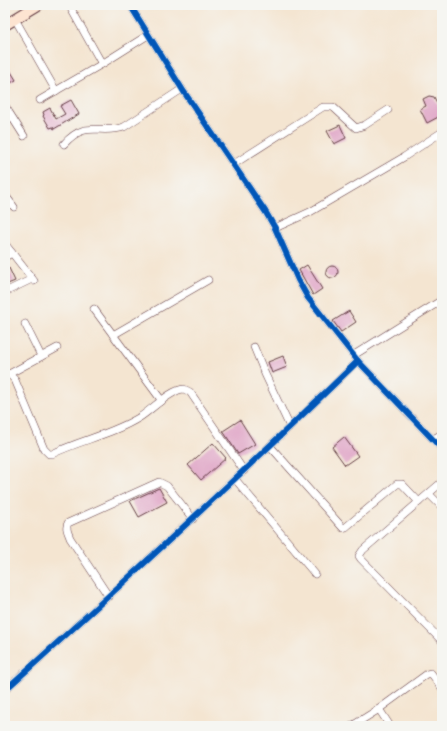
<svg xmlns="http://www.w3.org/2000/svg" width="447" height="731" viewBox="0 0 447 731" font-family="'Balsamiq Sans',sans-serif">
	<rect width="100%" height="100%" fill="#f6f6f2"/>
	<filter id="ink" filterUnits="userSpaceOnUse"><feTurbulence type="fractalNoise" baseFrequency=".025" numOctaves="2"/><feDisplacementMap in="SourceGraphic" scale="8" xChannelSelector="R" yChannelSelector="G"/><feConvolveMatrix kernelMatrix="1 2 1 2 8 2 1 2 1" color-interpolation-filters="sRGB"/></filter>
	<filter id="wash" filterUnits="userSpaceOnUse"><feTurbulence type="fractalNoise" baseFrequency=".012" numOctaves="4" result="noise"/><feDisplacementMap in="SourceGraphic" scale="16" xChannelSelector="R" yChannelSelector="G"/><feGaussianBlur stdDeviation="0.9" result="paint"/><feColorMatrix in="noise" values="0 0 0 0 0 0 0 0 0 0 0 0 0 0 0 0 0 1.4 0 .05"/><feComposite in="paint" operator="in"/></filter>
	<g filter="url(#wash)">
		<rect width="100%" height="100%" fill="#f4e5d1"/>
		<g id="blocks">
			<g fill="#dfa2c5">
				<polygon points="5,62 16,80 5,86"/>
				<polygon points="429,96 434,97 442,113 442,115 427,123 420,109 426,106 423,99"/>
				<polygon points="71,100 79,114 54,129 53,127 50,128 43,116 44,115 43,112 50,108 56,119 65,114 60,106"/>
				<polygon points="340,125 346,138 334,144 327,131"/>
				<polygon points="307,265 322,289 313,295 299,270"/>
				<circle cx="332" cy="272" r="6"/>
				<polygon points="9,268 15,281 5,285 5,270"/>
				<polygon points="349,311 356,322 341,332 333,321"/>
				<polygon points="283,356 287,367 272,373 268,362"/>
				<polygon points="240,420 255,444 238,454 223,431"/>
				<polygon points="344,437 358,456 345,465 332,447"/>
				<polygon points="213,443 226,458 201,480 188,465"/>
				<polygon points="159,488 167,502 139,517 130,501"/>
			</g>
		</g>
	</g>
	<g filter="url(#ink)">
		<use href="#blocks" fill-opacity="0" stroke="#643d44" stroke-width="1"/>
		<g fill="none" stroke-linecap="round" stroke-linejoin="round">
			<defs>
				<g id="street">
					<polyline points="69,5 102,64"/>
					<polyline points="130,5 184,92 265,211 275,228 298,280 308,298 358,361 442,449"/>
					<polyline points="15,19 56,91"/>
					<polyline points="40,100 102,64 148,35"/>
					<polyline points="5,106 24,136"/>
					<path d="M64,144c22,-25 35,-9 60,-17l58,-38"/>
					<polyline points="234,164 323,107 333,107 356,128 365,125 388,110"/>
					<polyline points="5,195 14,207"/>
					<polyline points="275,228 310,212 404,157 442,132"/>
					<polyline points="5,244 34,281"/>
					<polyline points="5,257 12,253"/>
					<polyline points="5,292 32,279"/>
					<polyline points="94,309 162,401"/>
					<polyline points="25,324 41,356"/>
					<polyline points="113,335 208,280"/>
					<polyline points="254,347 265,374 290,427"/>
					<polyline points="354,355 442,300"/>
					<path d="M5,374h4l6,6 29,69 5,5h3c29,-14 61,-20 88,-37 11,-7 32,-28 44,-28l6,3 54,79"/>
					<polyline points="9,374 57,348"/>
					<polyline points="433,439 442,434"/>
					<polyline points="270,446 343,528 346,527 397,484 402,484 419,502"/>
					<polyline points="235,479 315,574"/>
					<polyline points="442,482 363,550 359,556 361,559 442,641"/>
					<polyline points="429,494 442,507"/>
					<path d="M109,597l-39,-59c-2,-6 -5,-10 -2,-15l91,-41 8,4 26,33"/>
					<path d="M5,690c120,-108 238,-217 353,-329"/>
					<polyline points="379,709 427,674 431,673 442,688"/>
					<polyline points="352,726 379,709 390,726"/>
				</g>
				<polyline id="secondary" points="5,25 38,5"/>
			</defs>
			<use href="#street" stroke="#643d44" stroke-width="8"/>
			<use href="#secondary" stroke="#643d44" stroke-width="12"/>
			<use href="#street" stroke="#fff" stroke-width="7"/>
			<use href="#secondary" stroke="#fde4d1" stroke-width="10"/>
			<defs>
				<g id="cycleway">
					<polyline points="130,5 184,92 265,211 275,228 298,280 308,298 358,361 442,449"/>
					<path d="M5,690c120,-108 238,-217 353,-329"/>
				</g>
			</defs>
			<use href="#cycleway" stroke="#f6f6f2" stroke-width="8"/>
			<use href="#cycleway" stroke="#0057b8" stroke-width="6"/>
		</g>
	</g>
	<rect width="447" height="731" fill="none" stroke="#f6f6f2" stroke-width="20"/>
</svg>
